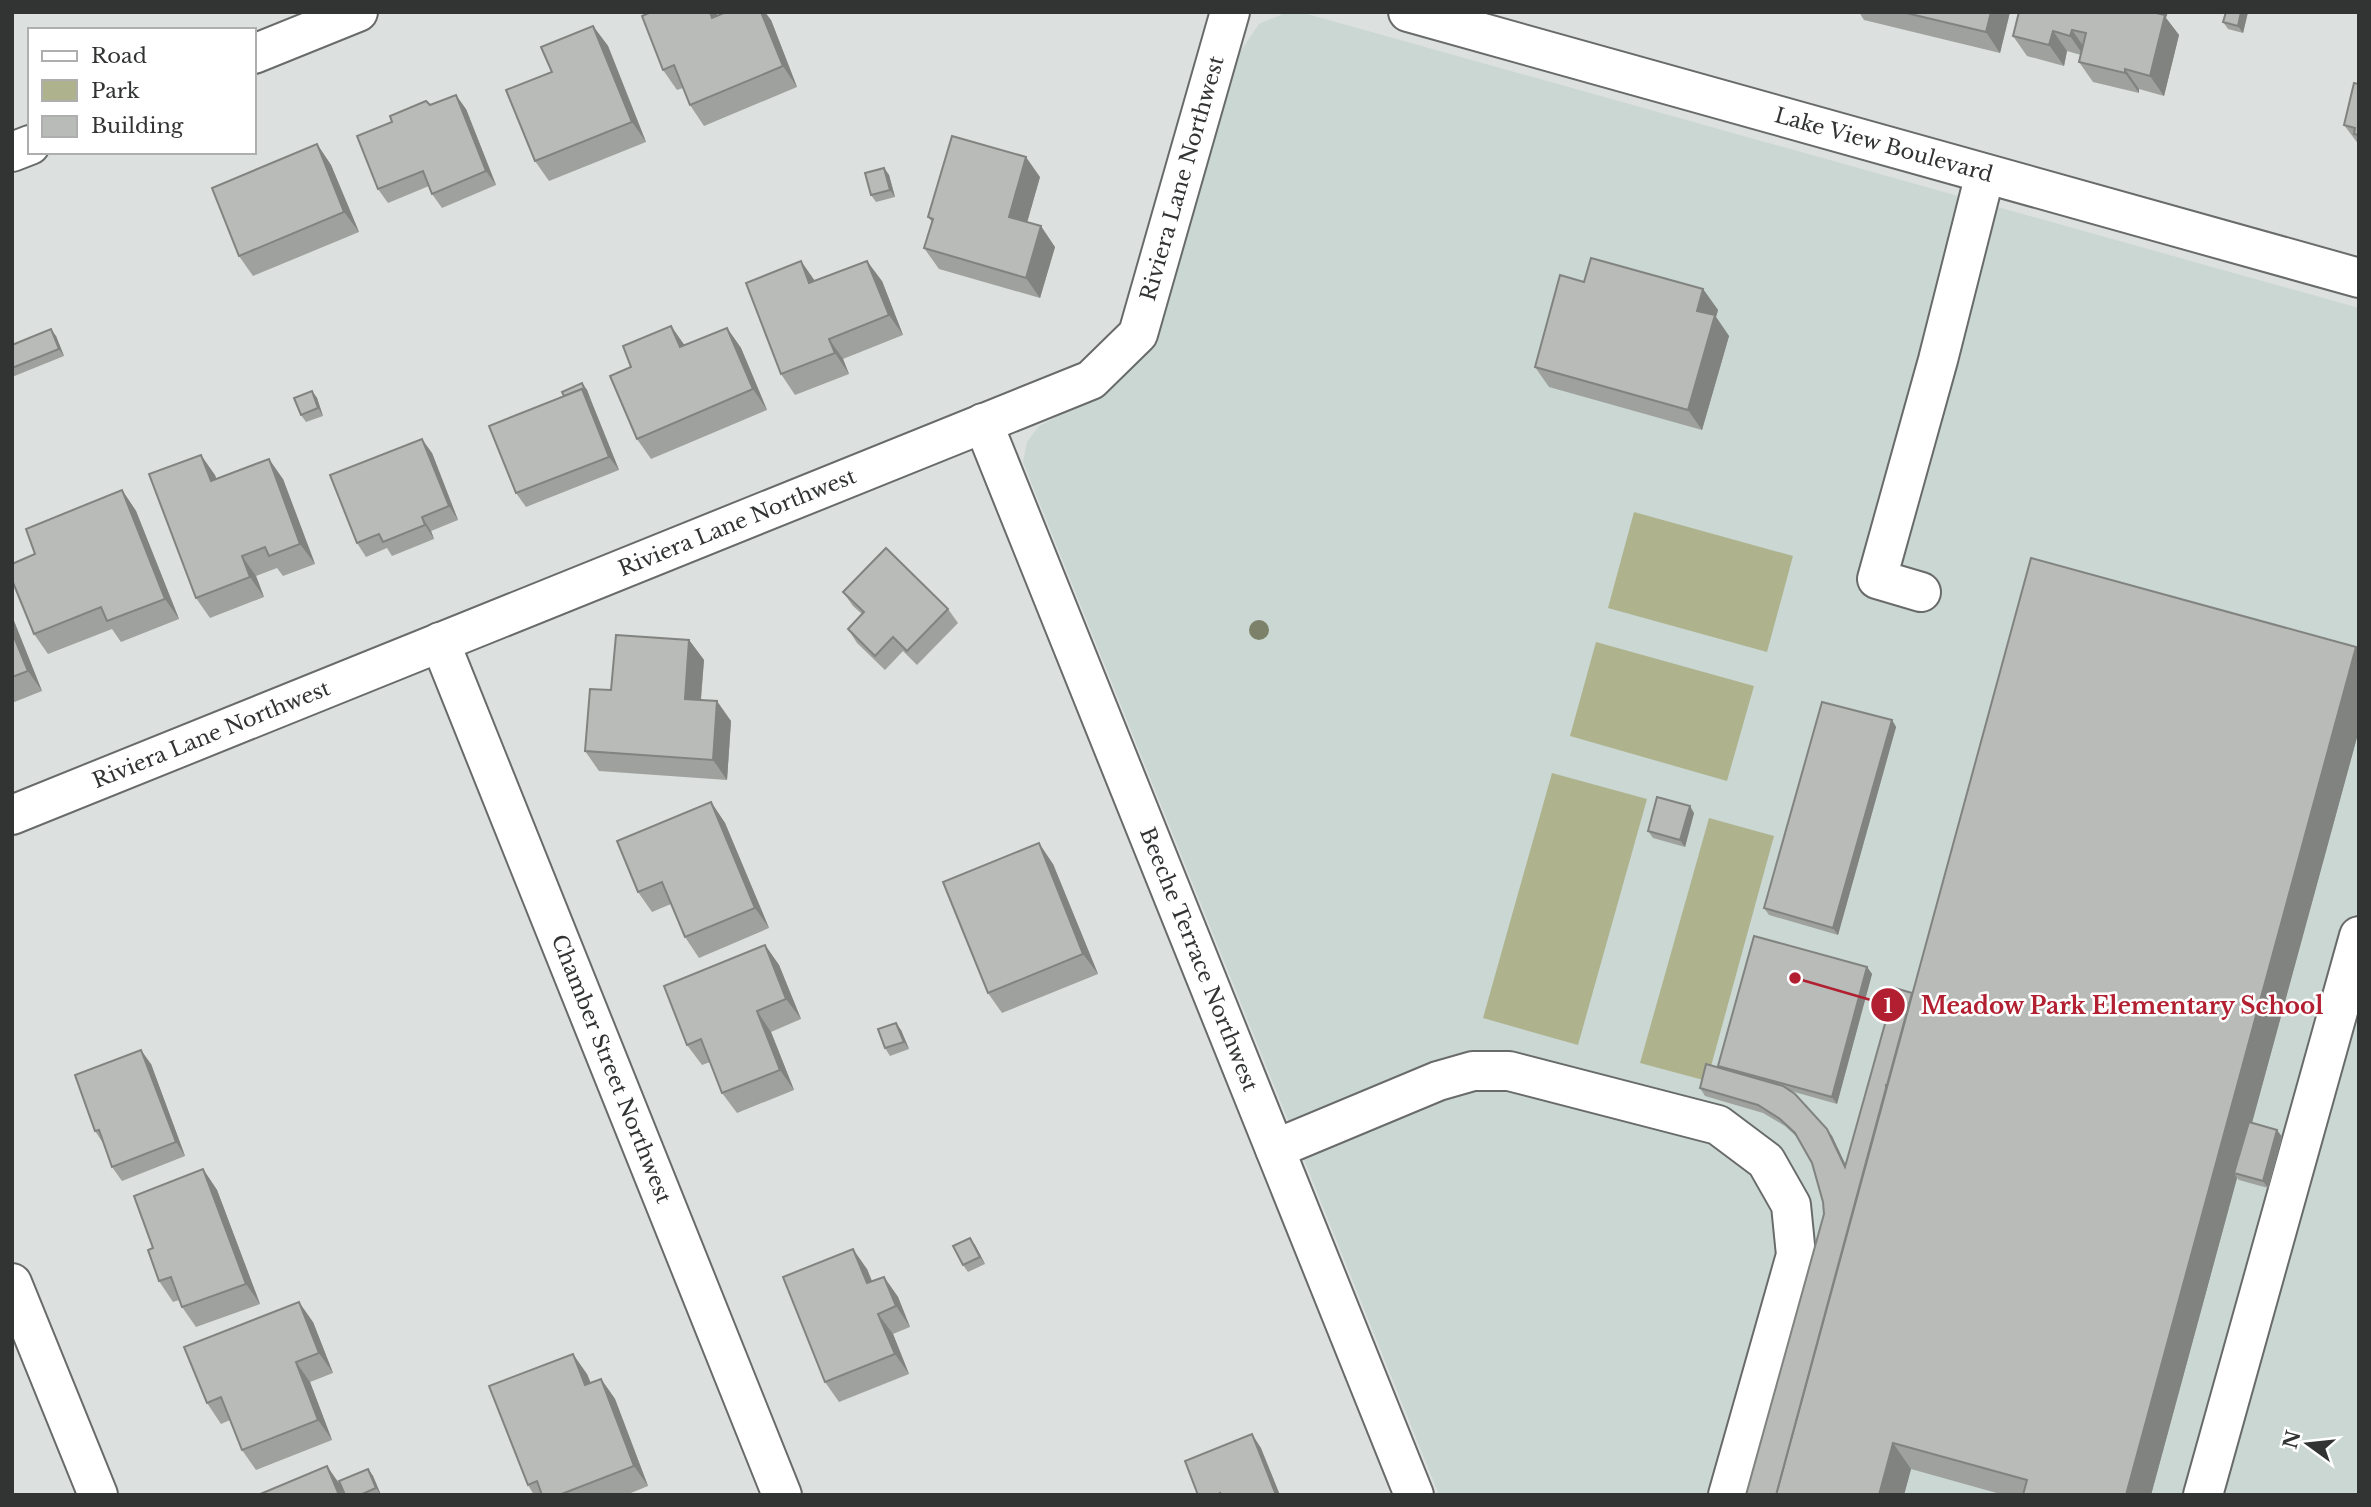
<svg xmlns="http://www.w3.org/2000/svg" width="2371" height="1507" viewBox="0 0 2371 1507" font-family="'Libre Baskerville',serif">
	<rect width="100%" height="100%" fill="#dce0de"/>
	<polygon fill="#cad7d3" points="1288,12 1300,12 2359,308 2359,1495 1439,1495 1023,462 1027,442 1039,426 1107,391 1136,363 1161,317 1240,52 1259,24"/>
	<g fill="#aeb38e">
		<polygon points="1634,512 1793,556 1767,652 1608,608"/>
		<polygon points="1596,642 1754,686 1727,781 1570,736"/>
		<polygon points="1552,773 1647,799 1578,1045 1483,1018"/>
		<polygon points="1709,818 1774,836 1707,1081 1640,1063"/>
	</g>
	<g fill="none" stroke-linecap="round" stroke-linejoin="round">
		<defs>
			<g id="minor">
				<path id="s1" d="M1408,12l951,266"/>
				<polyline points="254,54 358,12"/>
				<polyline points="12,152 30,145"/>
				<path id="s2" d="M983,423l431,1072"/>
				<polyline points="1921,592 1877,579 1938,360 1985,174"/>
				<path id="s3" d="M440,642l342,853"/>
				<path id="s4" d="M12,815l1079,-435 47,-46 92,-322"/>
				<polyline points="1275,1149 1438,1081 1473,1071 1509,1071 1718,1125 1766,1161 1791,1205 1796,1255 1728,1495"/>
				<polyline points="12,1283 98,1495"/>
				<polyline points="2203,1495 2359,936"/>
			</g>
		</defs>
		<use href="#minor" stroke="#686b6a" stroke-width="42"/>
		<use href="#minor" stroke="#fff" stroke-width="38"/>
	</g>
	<circle fill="#7d8169" cx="1259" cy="630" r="10"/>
	<g fill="#9ea19e">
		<polygon points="1859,12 2010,12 2000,53 1864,20"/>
		<polygon points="2248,12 2243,33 2228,29 2223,22"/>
		<polygon points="718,16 771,20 797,87 704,126 690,105 683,88 677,90 663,70"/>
		<polygon points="2166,18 2179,35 2164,96 2139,89 2139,93 2093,82 2079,62 2081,55 2067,51 2064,66 2027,56 2013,36"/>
		<polygon points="593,26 608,46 646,142 549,181 535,161 552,72"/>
		<polygon points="2359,84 2359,145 2344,125"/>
		<polygon points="430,105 466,109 496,185 442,208 432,194 429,186 388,203 378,189 392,122"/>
		<polygon points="317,144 331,165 359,232 253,276 239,256"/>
		<polygon points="884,168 889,175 895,197 876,202 871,195"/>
		<polygon points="1040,177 1027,222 1055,247 1040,298 939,269 924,248 932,222 928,217"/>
		<polygon points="815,281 882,281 903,335 843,359 849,374 795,395 781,374"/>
		<polygon points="1584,282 1703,289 1718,310 1716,317 1729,336 1702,430 1549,387 1535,367"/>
		<polygon points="671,326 685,346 727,328 741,348 767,410 651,459 637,439 631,367"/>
		<polygon points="56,336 64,356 12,377 12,345"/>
		<polygon points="582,383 587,390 592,403 619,470 526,507 516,493 564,396"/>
		<polygon points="312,391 317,398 323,416 306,422 301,415"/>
		<polygon points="432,453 458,520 431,531 434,539 392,556 387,548 366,557 357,543"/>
		<polygon points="215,475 216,479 283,479 315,564 283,576 277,568 256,576 264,597 210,618 196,598"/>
		<polygon points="122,490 136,511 179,619 121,642 112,629 48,654 34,634 35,554"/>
		<polygon points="843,592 948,609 958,623 917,665 903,651 885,670 857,643 848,629 862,614 853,606"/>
		<polygon points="12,616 42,691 12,703"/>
		<polygon points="689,640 704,660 701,700 731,721 727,780 599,771 585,751 611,690"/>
		<polygon points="2356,647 2359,650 2359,730 2252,1123 2277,1130 2282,1137 2268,1188 2239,1180 2237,1178 2151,1495 2004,1495 1911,1469 1904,1495 1746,1495 1824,1214 1823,1202 1812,1163 1798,1138 1785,1126 1763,1113 1705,1096 1700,1088 1720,1068 1718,1066 1867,967 1872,974 1837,1104 1791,1091 1832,1136 1845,1164 1912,993"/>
		<polygon points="1892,720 1896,727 1838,935 1769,915 1764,908"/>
		<polygon points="711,802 725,823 769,928 699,958 685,937 671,904 652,912 638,892"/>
		<polygon points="1694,813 1685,847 1653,838 1648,831"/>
		<polygon points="1053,864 1098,974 1002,1013 988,993"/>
		<polygon points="765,945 779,965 801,1019 771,1032 794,1090 737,1113 722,1093 710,1062 702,1065 687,1045"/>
		<polygon points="901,1030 909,1049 890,1056 885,1048"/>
		<polygon points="151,1064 185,1156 122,1181 112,1167 103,1143 95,1131"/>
		<polygon points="203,1169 217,1190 260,1304 196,1327 182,1307 179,1300 173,1302 159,1281 153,1248"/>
		<polygon points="975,1245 985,1264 968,1272 963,1265"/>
		<polygon points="867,1269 872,1281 884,1277 898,1297 910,1327 893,1334 909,1374 839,1402 825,1382"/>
		<polygon points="313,1322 333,1373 310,1382 332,1440 256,1470 242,1450 230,1420 221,1424 207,1403"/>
		<polygon points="587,1374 591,1383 601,1379 615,1399 648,1486 626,1495 534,1495 528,1485"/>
		<polygon points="368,1469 373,1476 381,1495 345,1495"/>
	</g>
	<g fill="#818381">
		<polygon points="710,12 716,12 726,38 712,18"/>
		<polygon points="761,12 765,12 771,20 797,87 783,66"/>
		<polygon points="1991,12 2010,12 2000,53 1986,32"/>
		<polygon points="2149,12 2168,12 2166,18 2179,35 2164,96 2150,76"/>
		<polygon points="2241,12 2248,12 2243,33 2238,26"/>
		<polygon points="593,26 608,46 646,142 632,122"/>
		<polygon points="2072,30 2086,50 2084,56 2070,36"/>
		<polygon points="2053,31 2067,51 2064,66 2049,45"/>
		<polygon points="2125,69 2139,89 2139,93 2125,73"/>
		<polygon points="456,95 466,109 496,185 486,171"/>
		<polygon points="317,144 331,165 359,232 344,212"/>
		<polygon points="1026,157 1040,177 1023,237 1009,217"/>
		<polygon points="884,168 889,175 895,197 890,190"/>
		<polygon points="1041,226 1055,247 1040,298 1026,278"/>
		<polygon points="801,261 815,281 809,283"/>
		<polygon points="867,261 882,281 903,335 889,315"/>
		<polygon points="1703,289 1718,310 1716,317 1729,336 1702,430 1688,410 1697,311"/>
		<polygon points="671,326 685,346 680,347"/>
		<polygon points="727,328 741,348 767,410 753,389"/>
		<polygon points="51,329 56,336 64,356 59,349"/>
		<polygon points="829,339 843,359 849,374 835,353"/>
		<polygon points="582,383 587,390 592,403 587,396"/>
		<polygon points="582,389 592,403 619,470 609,457"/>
		<polygon points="312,391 317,398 323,416 318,408"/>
		<polygon points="422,439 432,453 458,520 449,506"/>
		<polygon points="201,455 215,475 225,501 211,481"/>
		<polygon points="269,459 283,479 315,564 300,544"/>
		<polygon points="122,490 136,511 179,619 165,599"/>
		<polygon points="422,517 431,531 434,539 425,525"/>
		<polygon points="242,556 256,576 264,597 250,577"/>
		<polygon points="12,616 42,691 28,671 12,632"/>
		<polygon points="689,640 704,660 699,719 685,699"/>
		<polygon points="2356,647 2359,650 2359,730 2238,1174 2234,1173 2237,1178 2151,1495 2126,1495"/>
		<polygon points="717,701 731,721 727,780 713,760"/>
		<polygon points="1892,720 1896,727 1838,935 1833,928"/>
		<polygon points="711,802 725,823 769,928 755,908"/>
		<polygon points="1690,806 1694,813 1685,847 1680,840"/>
		<polygon points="1039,843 1053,864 1098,974 1083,954"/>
		<polygon points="765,945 779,965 801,1019 786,999"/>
		<polygon points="1867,967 1872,974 1837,1104 1832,1097"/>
		<polygon points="757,1011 771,1032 794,1090 780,1070"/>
		<polygon points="896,1023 901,1030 909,1049 904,1042"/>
		<polygon points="141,1050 151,1064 185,1156 176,1142"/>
		<polygon points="1827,1129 1832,1136 1850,1174 1845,1167"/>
		<polygon points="2277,1130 2282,1137 2268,1188 2263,1181"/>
		<polygon points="203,1169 217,1190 260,1304 246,1284"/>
		<polygon points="970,1238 975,1245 985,1264 980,1257"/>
		<polygon points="853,1249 867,1269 881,1304 867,1283"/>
		<polygon points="884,1277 898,1297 910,1327 896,1306"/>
		<polygon points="299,1302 313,1322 333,1373 319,1353"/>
		<polygon points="878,1314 893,1334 909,1374 895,1354"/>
		<polygon points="573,1354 587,1374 599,1405 585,1385"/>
		<polygon points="296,1362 310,1382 332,1440 318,1420"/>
		<polygon points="601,1379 615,1399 648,1486 634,1466"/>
		<polygon points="1252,1434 1261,1448 1280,1495 1276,1495"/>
		<polygon points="1893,1443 1911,1469 1904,1495 1879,1495"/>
		<polygon points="327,1466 341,1486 344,1495 339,1495"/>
		<polygon points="368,1469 373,1476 381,1495 376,1488"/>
	</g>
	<g fill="#b8bbb8" stroke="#818381" stroke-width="2">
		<polygon points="651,12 710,12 712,18 726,12 761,12 783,66 690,105 674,65 663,70 642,16"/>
		<polygon points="1902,12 1991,12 1986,32"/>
		<polygon points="2019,12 2152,12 2165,15 2150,76 2125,69 2125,73 2079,62 2086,33 2072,30 2070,36 2053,31 2049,45 2013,36"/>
		<polygon points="2226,12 2241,12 2238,26 2223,22"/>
		<polygon points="593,26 632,122 535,161 506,90 552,72 541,47"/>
		<polygon points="2354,83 2359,84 2359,135 2354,134 2355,128 2344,125"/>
		<polygon points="456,95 486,171 432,194 423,171 378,189 357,136 392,122 390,116 426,101 430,105"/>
		<polygon points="952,136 1026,157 1009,217 1041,226 1026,278 924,248 933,219 928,217"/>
		<polygon points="317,144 344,212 239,256 212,188"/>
		<polygon points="884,168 890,190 871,195 865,173"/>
		<polygon points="1591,258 1703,289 1697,311 1715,315 1688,410 1535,367 1560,275 1584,282"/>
		<polygon points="801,261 809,283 867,261 889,315 829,339 835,353 781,374 746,283"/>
		<polygon points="671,326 680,347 727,328 753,389 637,439 610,376 631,367 623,346"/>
		<polygon points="51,329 59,349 12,368 12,345"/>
		<polygon points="582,383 587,396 582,389 564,396 562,392"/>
		<polygon points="582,389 609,457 516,493 489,426"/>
		<polygon points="312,391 318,408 301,415 294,398"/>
		<polygon points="422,439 449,506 422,517 425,525 383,542 379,534 357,543 330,475"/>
		<polygon points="201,455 211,481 269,459 300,544 269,556 265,547 242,556 250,577 196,598 149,474"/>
		<polygon points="122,490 165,599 107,621 101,607 34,634 12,580 12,564 35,554 26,529"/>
		<polygon points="886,548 948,609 907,651 893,637 875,656 848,629 864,612 843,592"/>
		<polygon points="2031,558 2356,647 2126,1495 2023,1495 2027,1480 1893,1443 1879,1495 1776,1495"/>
		<polygon points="12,632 28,671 12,677"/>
		<polygon points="616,635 689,640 685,699 717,701 713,760 585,751 590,689 611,690"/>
		<polygon points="1822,702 1892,720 1833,928 1764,908"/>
		<polygon points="1657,797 1690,806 1680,840 1648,831"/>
		<polygon points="711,802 755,908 685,937 662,882 638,892 617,841"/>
		<polygon points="1039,843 1083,954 988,993 943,882"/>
		<polygon points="1754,936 1867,967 1832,1097 1718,1066"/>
		<polygon points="765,945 786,999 757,1011 780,1070 722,1093 701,1039 687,1045 664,986"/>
		<polygon points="1895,988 1912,993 1887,1085 1886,1085 1886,1088 1776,1495 1746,1495 1824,1214 1823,1202 1812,1163 1795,1133 1780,1119 1758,1105 1700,1088 1706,1064 1783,1086 1795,1094 1827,1129 1845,1167"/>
		<polygon points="896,1023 904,1042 885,1048 878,1029"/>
		<polygon points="141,1050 176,1142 112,1167 99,1130 95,1131 75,1075"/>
		<polygon points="2249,1122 2277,1130 2263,1181 2234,1173"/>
		<polygon points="203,1169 246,1284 182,1307 171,1277 159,1281 148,1250 153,1248 134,1196"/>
		<polygon points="970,1238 980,1257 963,1265 953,1246"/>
		<polygon points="853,1249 867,1283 884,1277 896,1306 878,1314 895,1354 825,1382 783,1277"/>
		<polygon points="299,1302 319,1353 296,1362 318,1420 242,1450 221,1397 207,1403 184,1347"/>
		<polygon points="573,1354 585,1385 601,1379 634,1466 559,1495 542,1495 537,1481 528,1485 489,1386"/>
		<polygon points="1252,1434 1276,1495 1220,1495 1220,1493 1216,1495 1198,1495 1185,1461"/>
		<polygon points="327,1466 339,1495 258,1495"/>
		<polygon points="368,1469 376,1488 360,1495 345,1495 339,1481"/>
	</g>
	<g text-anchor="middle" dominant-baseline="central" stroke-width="5" stroke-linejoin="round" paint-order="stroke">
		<g font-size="21" fill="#323433" stroke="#fff">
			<text stroke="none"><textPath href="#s1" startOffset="494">Lake View Boulevard</textPath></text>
			<text stroke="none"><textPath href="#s4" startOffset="1391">Riviera Lane Northwest</textPath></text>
			<text stroke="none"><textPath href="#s4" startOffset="782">Riviera Lane Northwest</textPath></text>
			<text stroke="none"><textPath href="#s4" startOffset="215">Riviera Lane Northwest</textPath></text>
			<text stroke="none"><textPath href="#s2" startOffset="578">Beeche Terrace Northwest</textPath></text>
			<text stroke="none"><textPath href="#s3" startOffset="460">Chamber Street Northwest</textPath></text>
		</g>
	</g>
	<path fill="none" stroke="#b11f30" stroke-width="2.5" d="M1795 978L1888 1005"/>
	<g fill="#b11f30" stroke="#fff" stroke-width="2.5">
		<circle cx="1795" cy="978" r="7"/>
		<circle cx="1888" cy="1005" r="18"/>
	</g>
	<g font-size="21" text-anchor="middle" font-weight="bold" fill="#fff">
		<text x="1888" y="1013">1</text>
	</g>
	<g font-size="23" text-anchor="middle" font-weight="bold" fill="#b11f30" stroke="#fff" stroke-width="5" stroke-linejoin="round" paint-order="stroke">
		<text x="2122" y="1014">Meadow Park Elementary School</text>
	</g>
	<rect width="2371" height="1507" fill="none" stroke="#323433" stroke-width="28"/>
	<rect x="28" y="28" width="228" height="126" fill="#ffffff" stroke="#adaead" stroke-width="2"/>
	<rect x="42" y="51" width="35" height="10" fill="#ffffff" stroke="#adaead" stroke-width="2"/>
	<text x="91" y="63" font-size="21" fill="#323433">Road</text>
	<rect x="42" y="80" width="35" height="21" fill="#aeb38e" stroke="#adaead" stroke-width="2"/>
	<text x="91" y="98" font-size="21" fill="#323433">Park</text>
	<rect x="42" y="116" width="35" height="21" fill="#b8bbb8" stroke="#adaead" stroke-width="2"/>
	<text x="91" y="133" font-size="21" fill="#323433">Building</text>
	<g transform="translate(2308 1444) rotate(285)" stroke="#ffffff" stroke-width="5" paint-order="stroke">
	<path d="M0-5L12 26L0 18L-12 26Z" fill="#323433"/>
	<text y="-10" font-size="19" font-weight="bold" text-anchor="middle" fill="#323433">N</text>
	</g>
</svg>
